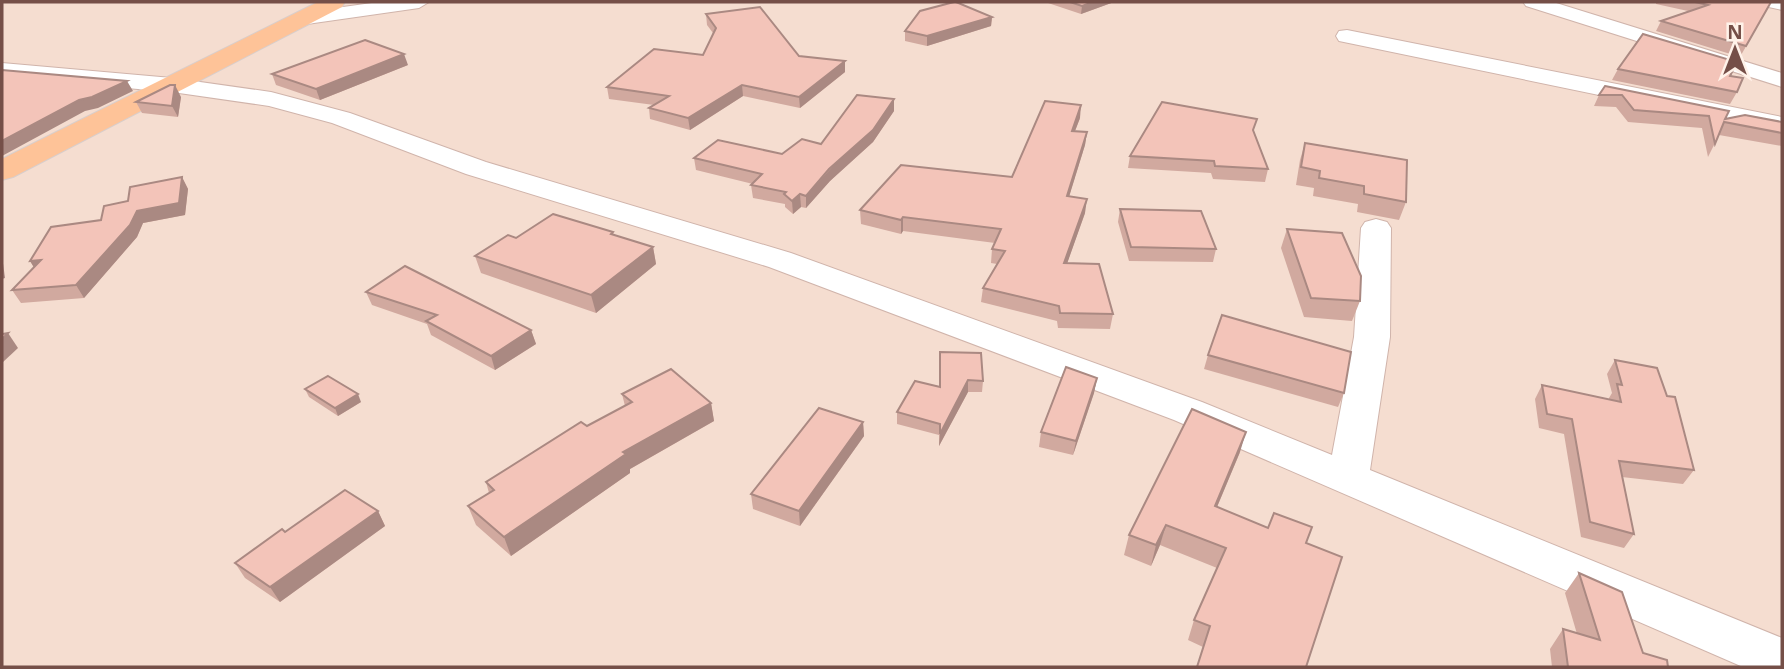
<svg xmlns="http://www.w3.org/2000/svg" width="1784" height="669" viewBox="0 0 1784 669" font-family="'Open Sans',sans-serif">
	<rect width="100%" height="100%" fill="#fdede2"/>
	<rect fill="#f5ddd0" x="2" y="2" width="1780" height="665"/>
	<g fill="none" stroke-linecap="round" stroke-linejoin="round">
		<defs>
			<g id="minor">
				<polygon points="379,2 429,2 419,8 300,25 290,19 300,13"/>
				<polygon points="1523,2 1553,2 1782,73 1782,87 1526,6"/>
				<polygon points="1761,2 1782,2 1782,10 1764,6"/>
				<polygon points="1347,30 1782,117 1782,133 1339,41 1336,36 1339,31"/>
				<polygon points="2,63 172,78 271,92 350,113 486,162 791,253 1202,402 1332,455 1354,337 1361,228 1365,222 1376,219 1387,222 1391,228 1390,337 1370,470 1782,638 1782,667 1743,667 1174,420 769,267 466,174 332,123 269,106 172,92 2,77"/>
			</g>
			<polygon id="major" points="318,2 345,2 342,7 13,177 2,180 2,159"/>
		</defs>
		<use href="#minor" stroke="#d0b4ab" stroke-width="2"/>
		<use href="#major" stroke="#d8cecc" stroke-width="2"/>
		<use href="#minor" fill="#fff" fill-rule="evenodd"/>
		<use href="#major" fill="#fec398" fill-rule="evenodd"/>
	</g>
	<g fill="#d1a99f">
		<polygon points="1045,2 1114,2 1081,14"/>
		<polygon points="1656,2 1771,2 1740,57 1656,31 1661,21 1688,11 1656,4"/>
		<polygon points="706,14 799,56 845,72 800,108 743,96 690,130 650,119 649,108 654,105 609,99 607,87 703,55 713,33 707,25"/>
		<polygon points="992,17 991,26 927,46 905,41 905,31"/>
		<polygon points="408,65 320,100 276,85 272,74"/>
		<polygon points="1618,69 1730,76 1737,92 1730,104 1612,80"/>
		<polygon points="1605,86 1725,119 1782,122 1782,146 1719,135 1708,157 1702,128 1628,122 1616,107 1594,106 1599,95"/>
		<polygon points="181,97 178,117 142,113 136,102"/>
		<polygon points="894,99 894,111 873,142 830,181 806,208 801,207 793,214 785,207 785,204 753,198 751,185 753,184 696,170 694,158 782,154 821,144"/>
		<polygon points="1080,118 1075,131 1087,132 1085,145 1069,196 1085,213 1067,263 1113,314 1110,329 1058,328 1057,321 981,302 983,288 997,264 991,263 992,249 995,243 903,231 901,234 861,224 860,210 1012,177"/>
		<polygon points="1254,132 1268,169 1265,182 1213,179 1211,173 1128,168 1130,156"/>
		<polygon points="1305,143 1406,202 1399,220 1357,212 1358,204 1313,196 1314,188 1296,185 1300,160"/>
		<polygon points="182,177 188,189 185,215 143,223 137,237 84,298 21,303 12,290 34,267 30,261 101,220 128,201"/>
		<polygon points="1120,209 1216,249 1213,262 1129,261 1118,222"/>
		<polygon points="1287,229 1360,301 1352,321 1304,317 1281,248"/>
		<polygon points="613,232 614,235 653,247 656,264 596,313 481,273 475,256 516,238"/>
		<polygon points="366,292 531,330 536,344 495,370 431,335 427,324 372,305"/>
		<polygon points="940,352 983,381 982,392 968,392 939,446 939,435 897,424 897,412 939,387"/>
		<polygon points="1208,355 1344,393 1338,407 1204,369"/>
		<polygon points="1615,360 1694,470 1683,484 1622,477 1634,534 1624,548 1581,537 1564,434 1539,428 1535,399 1542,385 1609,400 1609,398 1612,393 1607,374"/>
		<polygon points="1097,378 1094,393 1073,455 1039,447 1041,432"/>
		<polygon points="305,389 361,402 338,416 309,397"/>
		<polygon points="622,394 711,403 714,421 630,469 630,473 511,556 476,525 468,506 489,493 486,482 625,406"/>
		<polygon points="863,422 864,436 800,526 753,509 751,494"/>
		<polygon points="1240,452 1217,507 1268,528 1312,527 1203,647 1188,640 1194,620 1217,568 1160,545 1151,566 1124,555 1129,535"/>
		<polygon points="378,511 385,526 280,602 245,578 235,563 285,532"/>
		<polygon points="1579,573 1643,653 1668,667 1552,667 1550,649 1563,629 1577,634 1565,593"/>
	</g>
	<g fill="#aa8982">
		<polygon points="1093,2 1114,2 1081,14 1082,6"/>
		<polygon points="992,17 991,26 927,46 927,36"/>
		<polygon points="404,54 408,65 320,100 316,89"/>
		<polygon points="845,61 845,72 800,108 799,97"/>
		<polygon points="127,81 133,91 98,108 85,111 2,156 2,141 79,100"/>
		<polygon points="175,85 181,97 178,117 172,106"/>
		<polygon points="742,85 743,96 690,130 688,118"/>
		<polygon points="894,99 894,111 873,142 830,181 806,208 806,196"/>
		<polygon points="1081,105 1080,118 1070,144 1072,131"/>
		<polygon points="1087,132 1085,145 1065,210 1067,196"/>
		<polygon points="182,177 188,189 185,215 143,223 137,237 84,298 76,285 137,211"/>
		<polygon points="800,194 801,207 793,214 792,201"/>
		<polygon points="1087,199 1085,213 1062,278 1064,263"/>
		<polygon points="903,217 903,231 901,234 901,220"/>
		<polygon points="653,247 656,264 596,313 591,295"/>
		<polygon points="2,256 5,278 2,279"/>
		<polygon points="41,260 38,274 30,261"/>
		<polygon points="531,330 536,344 495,370 491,356"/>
		<polygon points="8,333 18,348 2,363 2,339"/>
		<polygon points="1097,378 1094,393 1073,455 1076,441"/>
		<polygon points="968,380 968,392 939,446 940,434"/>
		<polygon points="358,394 361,402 338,416 335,408"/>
		<polygon points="711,403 714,421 630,469 630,473 511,556 504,537 623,452"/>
		<polygon points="863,422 864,436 800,526 799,511"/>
		<polygon points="1246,432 1240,452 1209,526 1215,506"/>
		<polygon points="378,511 385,526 280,602 270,587"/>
		<polygon points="1166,525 1160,545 1151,566 1156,545"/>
	</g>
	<g fill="#f3c4b9" stroke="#aa8982" stroke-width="2">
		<polygon points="954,2 956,2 992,17 927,36 905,31 920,11"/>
		<polygon points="1070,2 1093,2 1082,6"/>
		<polygon points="1695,2 1771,2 1746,46 1661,21 1708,5"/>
		<polygon points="760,7 799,56 845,61 799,97 742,85 688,118 649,108 669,96 607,87 654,49 703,55 716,28 706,14"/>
		<polygon points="1643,34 1737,62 1730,76 1743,78 1737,92 1618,69"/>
		<polygon points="365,40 404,54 316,89 272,74"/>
		<polygon points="2,70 127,81 92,97 79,100 2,141"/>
		<polygon points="170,85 175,85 172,106 136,102"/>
		<polygon points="1605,86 1729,111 1725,119 1745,115 1782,122 1782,133 1724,122 1715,144 1709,116 1634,110 1622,95 1599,95"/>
		<polygon points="857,95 894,99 873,130 829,169 806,196 800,194 792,201 784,194 786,192 751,185 762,174 694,158 718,140 782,154 802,139 821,144"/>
		<polygon points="1045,101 1081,105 1072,131 1087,132 1067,196 1087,199 1064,263 1099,264 1113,314 1060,313 1059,306 983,288 1005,251 992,249 1001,229 903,217 901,220 860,210 901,165 1012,177"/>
		<polygon points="1162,102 1257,119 1253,130 1268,169 1215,166 1214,161 1130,156"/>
		<polygon points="1305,143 1407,160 1406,202 1364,194 1364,186 1319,178 1320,171 1301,167"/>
		<polygon points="182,177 179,203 137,211 130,225 76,285 12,290 41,260 30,261 51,227 101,220 104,206 128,201 130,187"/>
		<polygon points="1120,209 1201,211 1216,249 1131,247"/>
		<polygon points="553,214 613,232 611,234 653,247 591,295 475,256 508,235 516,238"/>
		<polygon points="1287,229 1342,233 1361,276 1360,301 1311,298"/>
		<polygon points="405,266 531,330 491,356 426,321 437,315 366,292"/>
		<polygon points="1222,315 1351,352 1344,393 1208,355"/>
		<polygon points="8,333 2,339 2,334"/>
		<polygon points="940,352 981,353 983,381 968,380 940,434 940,424 897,412 915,381 940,387"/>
		<polygon points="1615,360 1657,368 1667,396 1675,397 1694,470 1619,461 1634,534 1590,522 1572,419 1547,414 1542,385 1621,402 1617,384 1622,385"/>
		<polygon points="1066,367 1097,378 1076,441 1041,432"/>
		<polygon points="671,369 711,403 623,452 626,454 504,537 468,506 494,490 486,482 581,422 587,426 632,402 622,394"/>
		<polygon points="328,376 358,394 335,408 305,389"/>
		<polygon points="819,408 863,422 799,511 751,494"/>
		<polygon points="1192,409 1246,432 1215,506 1268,528 1274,513 1312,527 1306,543 1342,557 1306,667 1197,667 1210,626 1194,620 1226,548 1166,525 1156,545 1129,535"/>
		<polygon points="345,490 378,511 270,587 235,563 282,529 285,532"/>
		<polygon points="1579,573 1622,592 1643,653 1667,660 1668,667 1568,667 1563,629 1600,640"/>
	</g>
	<rect width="1784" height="669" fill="none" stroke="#754f48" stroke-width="7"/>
	<g transform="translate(1735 49)" stroke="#fff2e9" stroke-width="5" paint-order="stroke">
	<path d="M0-5L12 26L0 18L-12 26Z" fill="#754f48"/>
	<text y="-10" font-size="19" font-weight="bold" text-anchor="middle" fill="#754f48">N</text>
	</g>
</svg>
